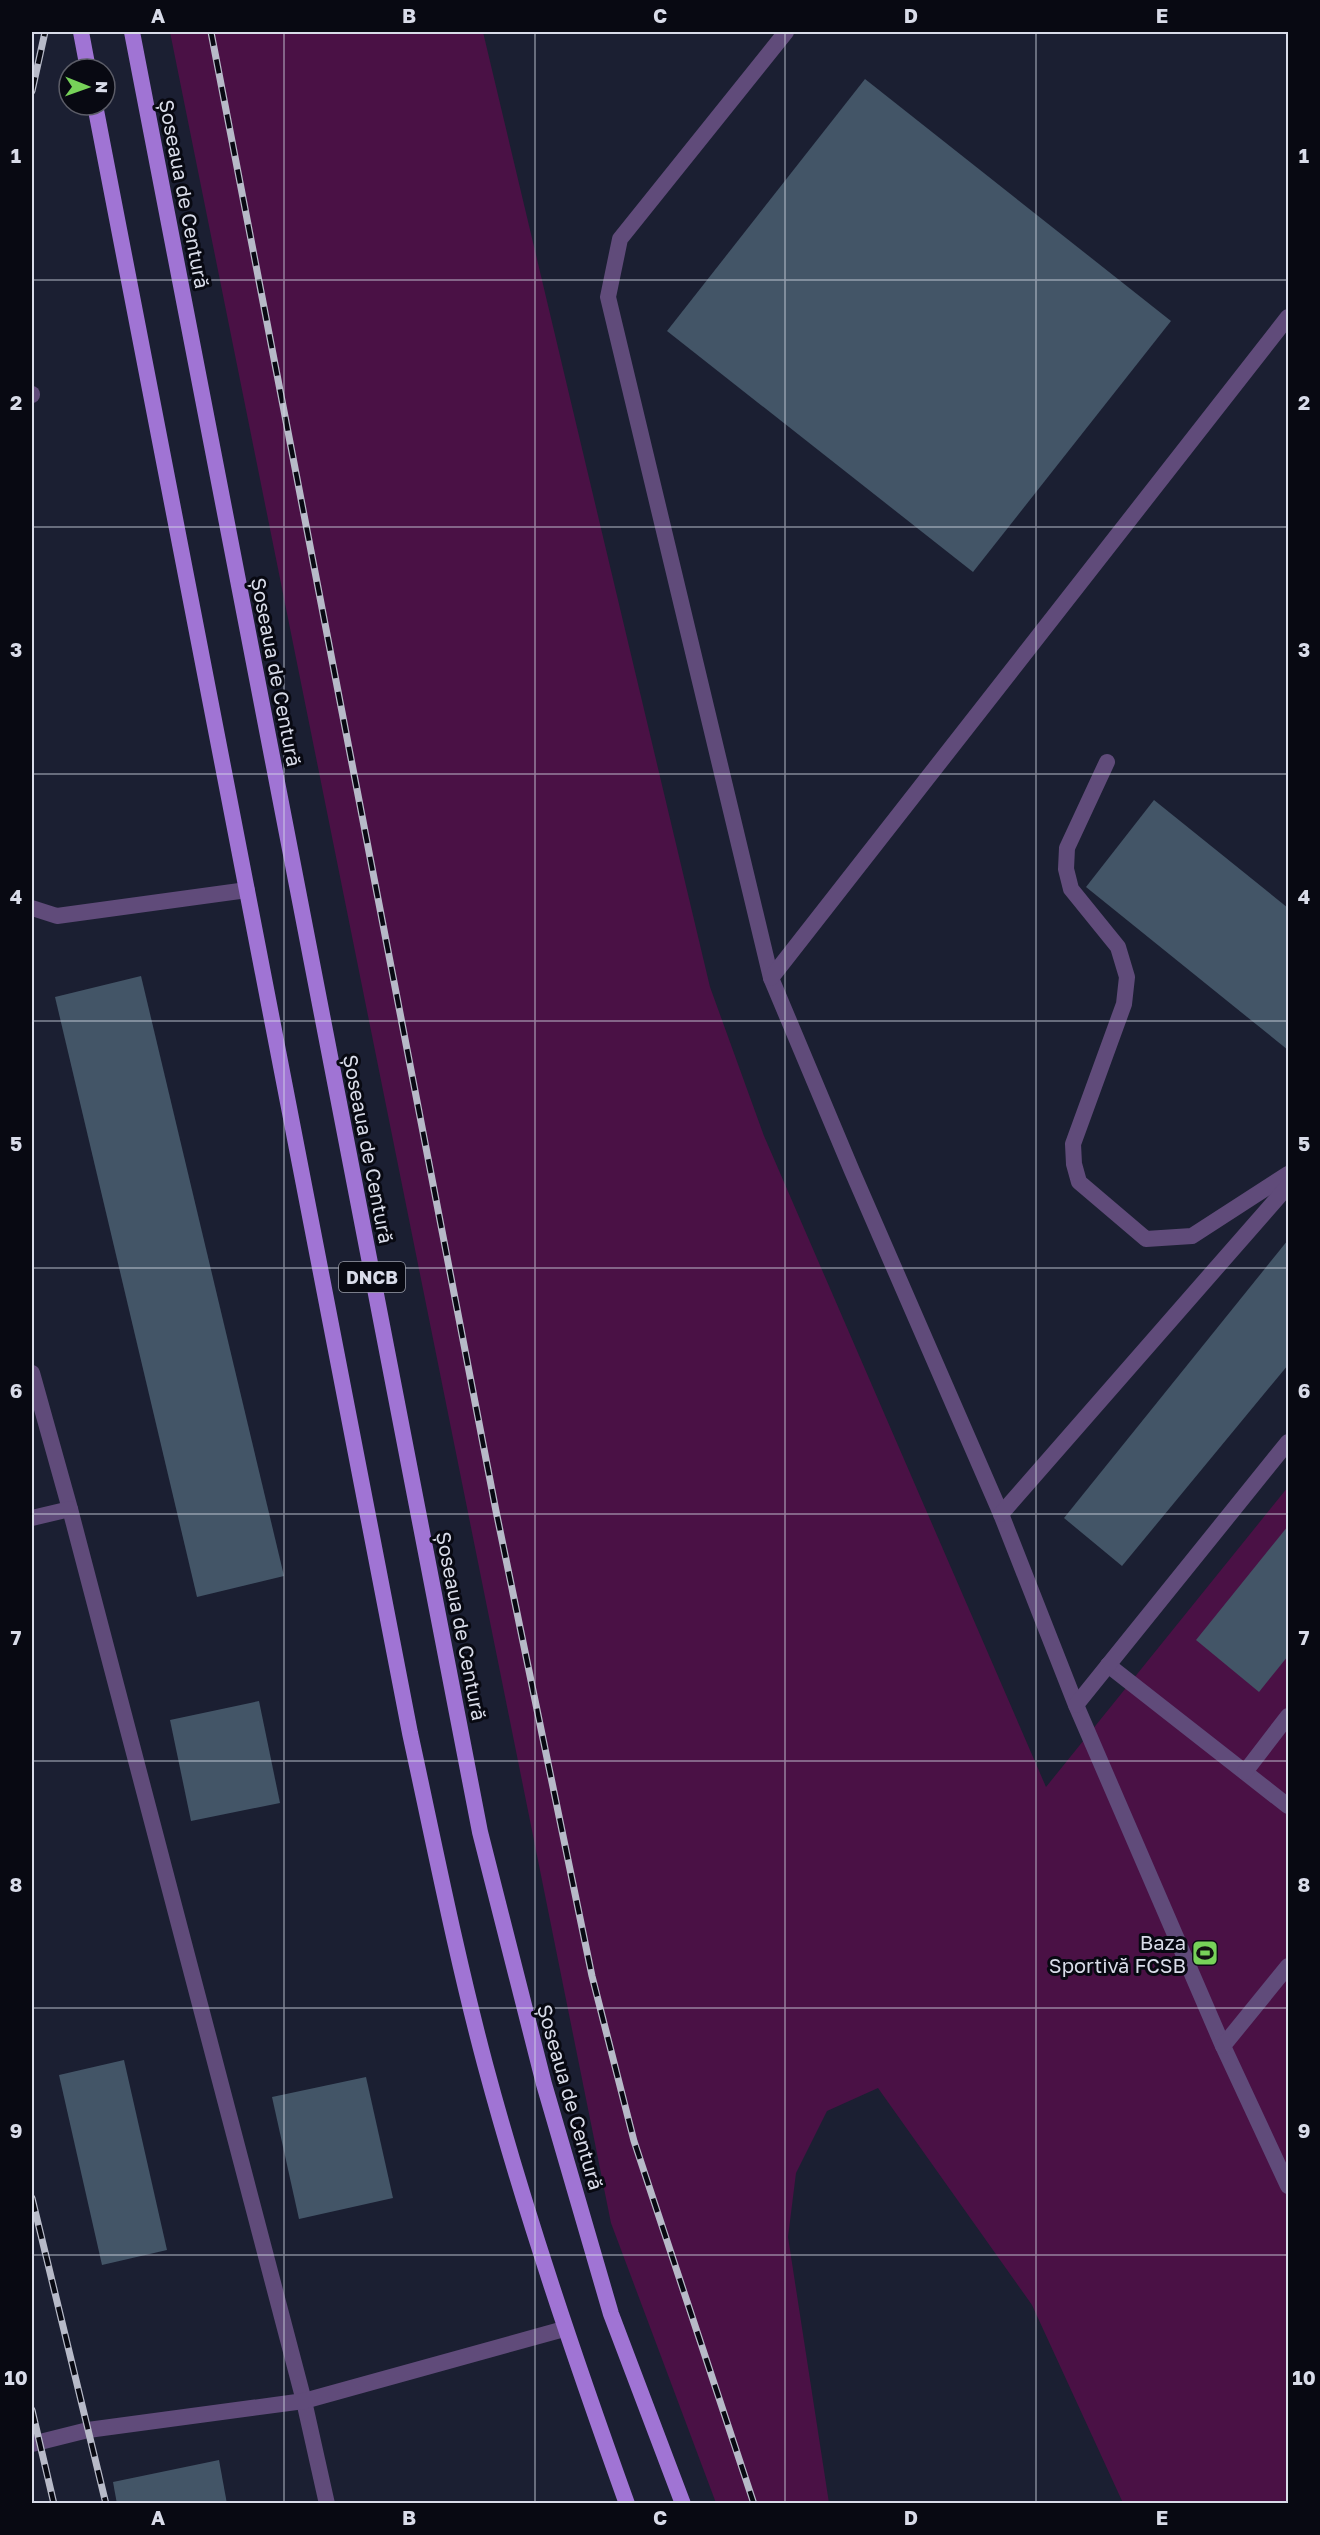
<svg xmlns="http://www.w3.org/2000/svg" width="1320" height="2535" viewBox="0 0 1320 2535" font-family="'Golos Text',sans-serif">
	<rect width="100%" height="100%" fill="#1b1f32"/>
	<polygon fill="#4a1145" points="170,32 483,32 710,987 764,1136 1046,1787 1288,1487 1288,2503 1123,2503 1032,2305 878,2088 827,2111 796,2173 788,2237 829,2503 716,2503 611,2223"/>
	<g fill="#435567">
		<polygon points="865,79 1171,321 973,572 667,331"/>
		<polygon points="1154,800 1288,908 1288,1050 1086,887"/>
		<polygon points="141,976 284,1576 197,1597 55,997"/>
		<polygon points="1288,1240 1288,1365 1122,1566 1064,1518"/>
		<polygon points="1288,1526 1288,1656 1259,1692 1196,1640"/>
		<polygon points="259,1701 280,1803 191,1821 170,1720"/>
		<polygon points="124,2060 167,2250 102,2265 59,2075"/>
		<polygon points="366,2077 393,2198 299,2219 272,2097"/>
		<polygon points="219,2460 227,2504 117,2504 113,2482"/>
	</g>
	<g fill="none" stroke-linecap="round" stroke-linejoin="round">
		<g stroke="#604b7a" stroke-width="16">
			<polyline points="786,32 620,239 608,297 771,978 852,1171 1001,1514 1076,1705 1223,2046 1288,2186"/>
			<polyline points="32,395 32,394"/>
			<polyline points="1107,762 1067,848 1066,869 1071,889 1118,947 1127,977 1124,1004 1073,1144 1074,1164 1079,1182 1146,1239 1192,1236 1288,1174"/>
			<polyline points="32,908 57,916 247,890"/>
			<polyline points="771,978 1288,317"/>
			<polyline points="32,1373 70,1509 304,2401 327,2504"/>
			<polyline points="1001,1514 1288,1186"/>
			<polyline points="32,1518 70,1509"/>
			<polyline points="1108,1665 1288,1806"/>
			<polyline points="1076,1705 1288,1442"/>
			<polyline points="1245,1772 1288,1716"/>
			<polyline points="1223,2046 1288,1966"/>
			<polyline points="32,2444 88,2430 304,2401 564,2329"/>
		</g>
		<g stroke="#a074d4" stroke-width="16">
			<polyline points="81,32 88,69"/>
			<polyline points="132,32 480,1832 544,2084 611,2314 683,2504"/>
			<path d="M95,105l315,1628c24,110 46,222 75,331 40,149 90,295 142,440"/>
		</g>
		<defs>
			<g id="rail">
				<polyline points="211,32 496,1511 592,1976 634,2141 754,2504"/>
				<polyline points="32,91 45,32"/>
				<polyline points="32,2198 106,2504"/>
				<polyline points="32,2410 54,2504"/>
			</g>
		</defs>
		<use href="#rail" stroke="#b7bac8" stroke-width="7"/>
		<use href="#rail" stroke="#080912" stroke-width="4.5" stroke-dasharray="14" stroke-linecap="butt"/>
	</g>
	<path fill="none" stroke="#d9dce9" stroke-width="1.5" stroke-opacity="0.55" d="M284,32v2472M535,32v2472M785,32v2472M1036,32v2472M32,280h1256M32,527h1256M32,774h1256M32,1021h1256M32,1268h1256M32,1514h1256M32,1761h1256M32,2008h1256M32,2255h1256"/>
	<defs>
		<symbol id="stadium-square" viewBox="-11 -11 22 22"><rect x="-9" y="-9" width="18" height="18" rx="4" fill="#77d259" stroke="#080912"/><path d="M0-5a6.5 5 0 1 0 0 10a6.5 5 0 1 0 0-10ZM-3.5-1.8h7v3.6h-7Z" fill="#111"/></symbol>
	</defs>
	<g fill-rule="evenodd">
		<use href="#stadium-square" x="1190" y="1938" width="30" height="30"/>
	</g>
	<g text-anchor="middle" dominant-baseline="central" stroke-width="6" stroke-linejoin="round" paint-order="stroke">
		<rect fill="#080912" stroke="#9a9da8" stroke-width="1.5" x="339" y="1262" width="66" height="30" rx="4.5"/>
		<g font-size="18" font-weight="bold" fill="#d9dce9">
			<text x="372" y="1277">DNCB</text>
		</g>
		<g font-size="20" fill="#d9dce9" stroke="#080912">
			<text transform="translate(185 194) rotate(79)">Șoseaua de Centură</text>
			<text transform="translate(277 672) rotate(79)">Șoseaua de Centură</text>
			<text transform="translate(369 1149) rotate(79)">Șoseaua de Centură</text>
			<text transform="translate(462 1626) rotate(79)">Șoseaua de Centură</text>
			<text transform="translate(571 2097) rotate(74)">Șoseaua de Centură</text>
		</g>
		<g font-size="20" fill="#d9dce9" stroke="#080912" text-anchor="end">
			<text x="1186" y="1942">Baza<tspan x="1186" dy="23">Sportivă FCSB</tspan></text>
		</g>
	</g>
	<rect width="1320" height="2535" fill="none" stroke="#080912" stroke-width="66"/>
	<g transform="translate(87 87) rotate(91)"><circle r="28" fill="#080912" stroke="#5c5d68" stroke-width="1.5"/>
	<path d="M0-4.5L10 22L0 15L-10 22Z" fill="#77d259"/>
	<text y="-9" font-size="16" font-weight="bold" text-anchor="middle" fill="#d9dce9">N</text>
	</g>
	<rect x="33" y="33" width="1254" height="2469" fill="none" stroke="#d9dce9" stroke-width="2"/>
	<g font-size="20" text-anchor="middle" font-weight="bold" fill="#d9dce9">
		<text x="158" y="23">A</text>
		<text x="409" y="23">B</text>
		<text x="660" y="23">C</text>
		<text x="911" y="23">D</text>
		<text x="1162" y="23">E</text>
		<text x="16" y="163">1</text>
		<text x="1304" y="163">1</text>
		<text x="16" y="410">2</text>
		<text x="1304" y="410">2</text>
		<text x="16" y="657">3</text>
		<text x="1304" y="657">3</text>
		<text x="16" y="904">4</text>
		<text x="1304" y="904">4</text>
		<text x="16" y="1151">5</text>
		<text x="1304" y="1151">5</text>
		<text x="16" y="1398">6</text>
		<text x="1304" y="1398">6</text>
		<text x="16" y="1645">7</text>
		<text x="1304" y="1645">7</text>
		<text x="16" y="1892">8</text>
		<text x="1304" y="1892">8</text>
		<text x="16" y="2138">9</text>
		<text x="1304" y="2138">9</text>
		<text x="16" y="2385">10</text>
		<text x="1304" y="2385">10</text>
		<text x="158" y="2525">A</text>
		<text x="409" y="2525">B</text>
		<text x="660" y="2525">C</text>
		<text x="911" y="2525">D</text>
		<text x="1162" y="2525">E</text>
	</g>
</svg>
